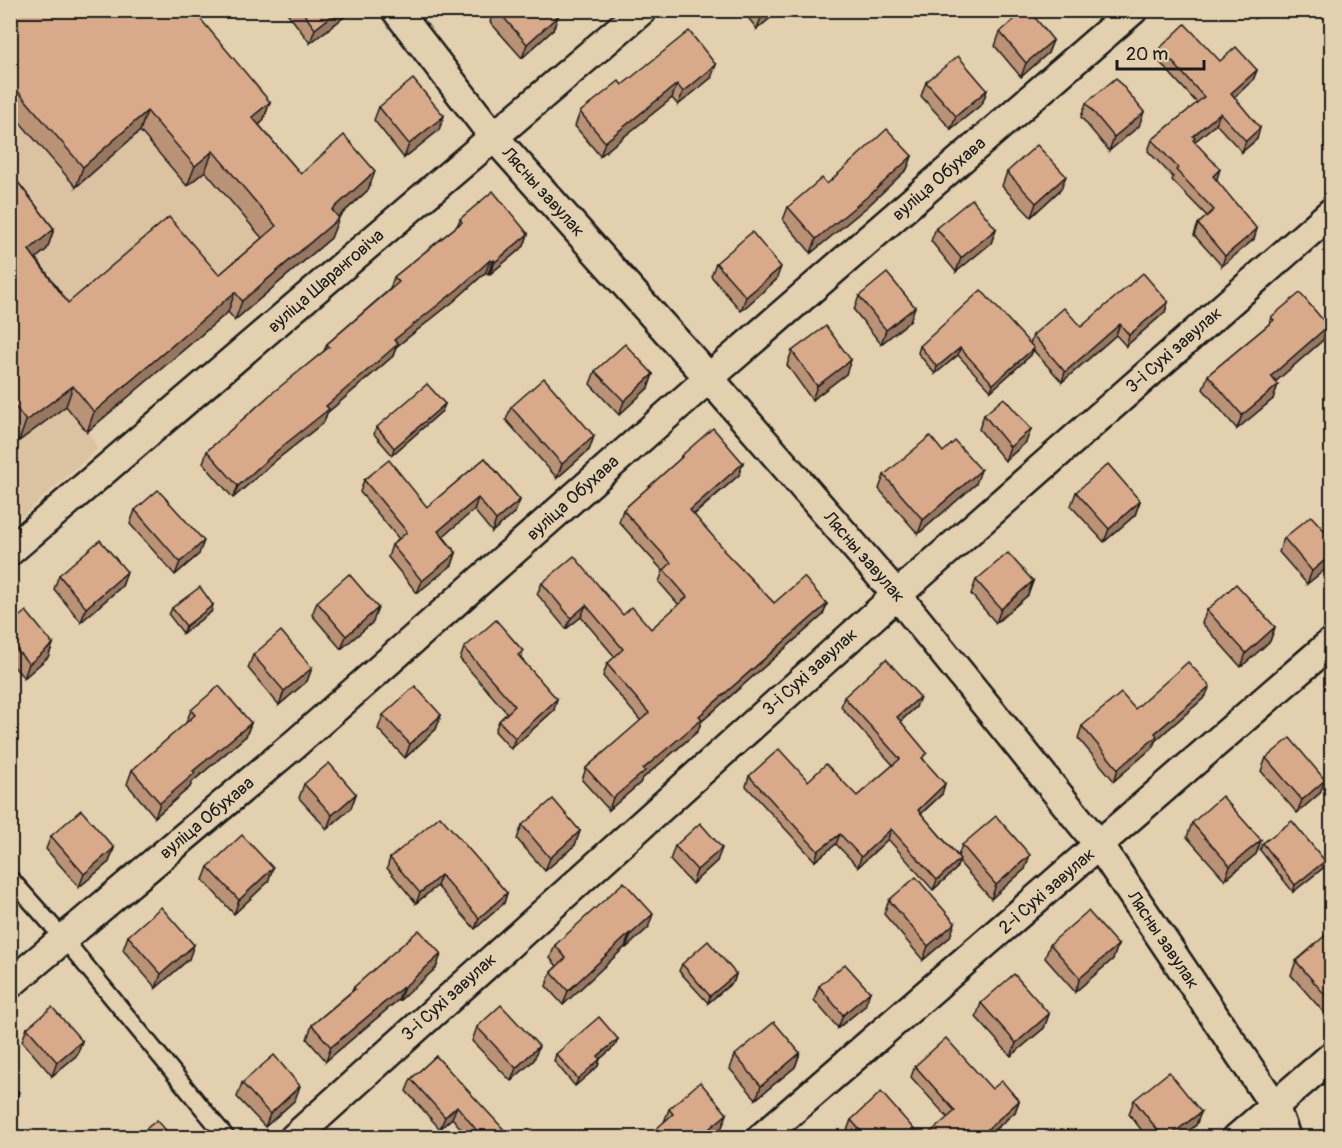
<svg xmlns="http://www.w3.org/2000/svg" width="1342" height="1148" viewBox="0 0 1342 1148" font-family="Pangolin,sans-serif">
	<rect width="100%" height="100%" fill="#e2d0ae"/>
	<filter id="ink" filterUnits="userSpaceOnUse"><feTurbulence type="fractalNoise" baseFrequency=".0167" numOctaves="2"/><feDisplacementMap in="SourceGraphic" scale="12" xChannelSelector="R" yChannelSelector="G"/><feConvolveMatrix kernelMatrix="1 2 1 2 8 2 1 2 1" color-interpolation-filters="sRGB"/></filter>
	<g filter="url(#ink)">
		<polygon fill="#dbc2a0" points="11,11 168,11 263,121 245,137 331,238 235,320 228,312 88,432 97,449 11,526"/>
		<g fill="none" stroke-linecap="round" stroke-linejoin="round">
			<defs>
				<polyline id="service" points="10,878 64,939 227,1138"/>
				<g id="minor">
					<polyline points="396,10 494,137 709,378 897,595 1099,845 1274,1105 1286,1138"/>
					<polyline points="10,551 642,10"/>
					<polyline points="10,984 296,743 709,378 1133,10"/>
					<polyline points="294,1138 897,595 1332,212"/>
					<polyline points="761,1138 1332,642"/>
					<polyline points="1237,1138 1332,1056"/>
				</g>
			</defs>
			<use href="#service" stroke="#1c1c1c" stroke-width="20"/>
			<use href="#minor" stroke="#1c1c1c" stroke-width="33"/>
			<use href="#service" stroke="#e2d0ae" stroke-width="15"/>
			<use href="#minor" stroke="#e2d0ae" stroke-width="28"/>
		</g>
		<g fill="#ba9276" stroke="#1c1c1c" stroke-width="1.5">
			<polygon points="10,10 270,102 263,121 259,125 301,174 375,171 368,190 338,218 331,238 235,320 228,312 87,432 66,406 19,441 10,430 10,172 54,229 47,249 36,258 68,303 219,275 262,238 205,171 187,186 140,131 76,187 10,111"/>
			<polygon points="285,10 349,10 348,14 310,43"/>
			<polygon points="494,10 565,10 558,16 553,30 522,58 490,22"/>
			<polygon points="742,10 780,10 757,29"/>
			<polygon points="1080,10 1090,10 1084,15"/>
			<polygon points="1249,10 1265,10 1255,18"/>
			<polygon points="1000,32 1053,40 1048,53 1021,77 995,46"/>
			<polygon points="1160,48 1257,70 1253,80 1234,97 1257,139 1242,152 1216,124 1194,142 1217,179 1216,180 1254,239 1222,266 1194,235 1198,224 1207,216 1172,180 1173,177 1148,151 1152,140 1197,103 1156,58"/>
			<polygon points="711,78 678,105 672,98 600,156 575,126 580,112 622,85"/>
			<polygon points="926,82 987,90 982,104 951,129 921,96"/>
			<polygon points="1086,103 1139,126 1109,151 1081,117"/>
			<polygon points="379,107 439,130 404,158 374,120"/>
			<polygon points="912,156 907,169 868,206 811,253 783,220 788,207 827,184"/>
			<polygon points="1007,172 1061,189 1031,217 1002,186"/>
			<polygon points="460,219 528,234 524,246 490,274 489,273 488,274 486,272 454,301 396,347 393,356 327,413 324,422 275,461 233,498 203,463 207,451 324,351 327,344 390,289 394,277 457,226"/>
			<polygon points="936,228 996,229 991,243 956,272 931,241"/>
			<polygon points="716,263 776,280 741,311 711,276"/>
			<polygon points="859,296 910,321 881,344 854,310"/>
			<polygon points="1168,302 1165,312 1126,346 1116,335 1062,382 1033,350 1031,355 991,391 958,355 935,374 918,353 920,346 1030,344 1033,335 1081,327"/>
			<polygon points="1271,317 1328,326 1323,340 1275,382 1273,399 1237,429 1203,389 1208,375 1269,324"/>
			<polygon points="792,351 846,374 812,400 787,365"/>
			<polygon points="595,371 653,374 648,388 619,415 590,384"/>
			<polygon points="445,404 442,411 392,455 374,434 377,427"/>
			<polygon points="511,407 594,436 589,450 557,478 506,420"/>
			<polygon points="984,415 1031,429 1026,442 1005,461 979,429"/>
			<polygon points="943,452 976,484 918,534 879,489 884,475"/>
			<polygon points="681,456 739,475 694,515 723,551 774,603 827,604 823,615 701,722 698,731 642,779 640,783 609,810 582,780 586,768 641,721 603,676 607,664 615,657 581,617 566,629 537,594 542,583 623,615 651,629 679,605 659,582 663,571 619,522 623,510 680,459"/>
			<polygon points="485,458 520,500 515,512 492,532 474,510 443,536 456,553 452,565 417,593 388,557 392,545 399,539 360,492 364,480 427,507"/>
			<polygon points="1076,492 1140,501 1135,515 1104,542 1071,506"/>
			<polygon points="135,510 199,554 175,575 130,524"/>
			<polygon points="1284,538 1332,539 1332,564 1307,584 1279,552"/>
			<polygon points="127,572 122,586 81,622 54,589 59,575"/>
			<polygon points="976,580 1033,581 1028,595 996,623 971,594"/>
			<polygon points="317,602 373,622 341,649 312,615"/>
			<polygon points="172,608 211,612 183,633 169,615"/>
			<polygon points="1207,610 1275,627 1270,641 1241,667 1202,623"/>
			<polygon points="10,624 53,644 48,657 24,678 10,662"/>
			<polygon points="464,648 523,651 521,657 554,710 511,749 495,731 499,721 507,713 460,659"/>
			<polygon points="253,655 312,668 307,681 279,705 248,668"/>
			<polygon points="844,697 916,707 901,721 924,760 942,794 921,814 958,856 962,845 1025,869 991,899 959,862 956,869 933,890 888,839 858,867 836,844 815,861 746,786 749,776 808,781 857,796 893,765 841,707"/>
			<polygon points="1205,697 1155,741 1153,747 1114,781 1078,738 1082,726 1135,709"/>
			<polygon points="191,710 251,723 246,736 192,782 190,787 155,817 127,784 132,770 186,723"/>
			<polygon points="383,715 441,715 436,729 405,758 378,729"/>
			<polygon points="1266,758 1320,793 1297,813 1261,771"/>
			<polygon points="304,784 356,794 351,808 327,829 299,798"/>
			<polygon points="1192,823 1261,840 1256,854 1225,880 1187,837"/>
			<polygon points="522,825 580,831 575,845 545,871 517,839"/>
			<polygon points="51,836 114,848 109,862 79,887 46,849"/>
			<polygon points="1263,843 1325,861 1323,868 1293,892 1260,850"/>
			<polygon points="675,846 717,861 692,884 670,860"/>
			<polygon points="390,858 507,893 504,903 475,929 437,886 416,903 387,868"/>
			<polygon points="208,867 268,882 234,914 203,880"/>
			<polygon points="889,900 950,937 923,960 884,914"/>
			<polygon points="648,928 626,948 625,947 563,1005 546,986 551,972 557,966 550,958 555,945"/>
			<polygon points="1332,935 1332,1010 1326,1015 1291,975 1296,961"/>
			<polygon points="128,936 189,959 156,988 123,950"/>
			<polygon points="1050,944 1118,945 1113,959 1075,992 1045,958"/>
			<polygon points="441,954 436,968 399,1001 398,1000 326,1061 307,1039 312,1025 352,991 354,987"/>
			<polygon points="682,964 736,974 734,981 708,1003 679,971"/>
			<polygon points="819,986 865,1006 838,1028 814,1000"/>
			<polygon points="981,1003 1049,1014 1044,1028 1011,1056 976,1017"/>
			<polygon points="477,1027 534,1060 511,1081 472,1041"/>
			<polygon points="27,1028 82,1041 77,1055 52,1076 22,1041"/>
			<polygon points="618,1039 615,1046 600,1059 598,1066 575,1086 554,1061 556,1054"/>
			<polygon points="800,1053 795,1067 756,1099 730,1069 735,1055"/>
			<polygon points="436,1056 507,1137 468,1137 452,1118 440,1129 406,1091 411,1079"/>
			<polygon points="915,1066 992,1089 1019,1101 1015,1112 987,1137 948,1118 911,1077"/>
			<polygon points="242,1083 295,1100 265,1127 237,1097"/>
			<polygon points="1134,1100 1201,1112 1196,1125 1181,1137 1147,1137 1129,1114"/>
			<polygon points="669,1109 727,1114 722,1127 664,1122"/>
			<polygon points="851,1120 918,1137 849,1137 846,1133"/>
		</g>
		<g fill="#977760" stroke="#1c1c1c" stroke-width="1.5">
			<polygon points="339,10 349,10 348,14 310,43 315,29"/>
			<polygon points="553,10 565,10 548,24"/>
			<polygon points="768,10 780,10 757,29 762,15"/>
			<polygon points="1258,10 1265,10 1255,18"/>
			<polygon points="558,16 553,30 522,58 527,44"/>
			<polygon points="1053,40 1048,53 1021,77 1026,63"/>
			<polygon points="716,65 711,78 678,105 683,92"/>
			<polygon points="1257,70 1253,80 1227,104 1231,93"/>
			<polygon points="677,84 672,98 600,156 605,142"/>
			<polygon points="987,90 982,104 951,129 956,116"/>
			<polygon points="270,102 263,121 245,137 252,117"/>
			<polygon points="147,111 140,131 76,187 83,167"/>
			<polygon points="1144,112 1139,126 1109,151 1114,137"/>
			<polygon points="1220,113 1216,124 1193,143 1193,136"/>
			<polygon points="444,116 439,130 404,158 409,144"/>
			<polygon points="1260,128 1257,139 1242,152 1246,141"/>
			<polygon points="213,151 205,171 187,186 195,166"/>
			<polygon points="912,156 907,169 868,206 811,253 816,239"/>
			<polygon points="1220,169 1217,179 1209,187 1213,176"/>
			<polygon points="375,171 368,190 324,230 332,210"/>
			<polygon points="1066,176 1061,189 1031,217 1036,203"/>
			<polygon points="339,218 331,238 235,320 242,301"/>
			<polygon points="54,229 47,249 22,270 29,250"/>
			<polygon points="996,229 991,243 956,272 961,258"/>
			<polygon points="1257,229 1254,239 1222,266 1225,256"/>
			<polygon points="528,234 524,246 490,274 495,262"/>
			<polygon points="490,260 486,272 454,301 396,347 393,356 327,413 324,422 275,461 233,498 238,486 326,406 394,340"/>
			<polygon points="494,260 489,273 488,274 492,262"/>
			<polygon points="781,267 776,280 741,311 746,297"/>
			<polygon points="235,292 228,312 87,432 94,412"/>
			<polygon points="1168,302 1165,312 1126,346 1129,335"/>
			<polygon points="915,307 910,321 881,344 886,330"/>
			<polygon points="1120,324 1116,335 1062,382 1065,372"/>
			<polygon points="1328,326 1323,340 1266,390 1271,376"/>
			<polygon points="960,348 958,355 935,374 937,367"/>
			<polygon points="1034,348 1031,355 991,391 993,384"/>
			<polygon points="851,360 846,374 812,400 817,386"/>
			<polygon points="653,374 648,388 619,415 624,401"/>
			<polygon points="1278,385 1273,399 1237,429 1242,415"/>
			<polygon points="73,386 66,406 19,441 26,421"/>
			<polygon points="445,404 442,411 392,455 394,448"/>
			<polygon points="1031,429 1026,442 1005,461 1010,447"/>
			<polygon points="594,436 589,450 557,478 562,464"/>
			<polygon points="743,463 739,475 685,522 690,510"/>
			<polygon points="981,470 976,484 918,534 923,520"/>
			<polygon points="478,498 474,510 434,544 438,531"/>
			<polygon points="520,500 515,512 492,532 496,520"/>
			<polygon points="1140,501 1135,515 1104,542 1109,529"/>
			<polygon points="204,541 199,554 175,575 180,562"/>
			<polygon points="456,553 452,565 417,593 422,581"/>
			<polygon points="1332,554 1332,564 1307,584 1312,571"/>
			<polygon points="127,572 122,586 81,622 86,608"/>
			<polygon points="1033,581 1028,595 996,623 1001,609"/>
			<polygon points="827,604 823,615 701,722 698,731 642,779 640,783 609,810 613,798 699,716"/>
			<polygon points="213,605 211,612 183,633 186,626"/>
			<polygon points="586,605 581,617 566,629 571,618"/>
			<polygon points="378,608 373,622 341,649 346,636"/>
			<polygon points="1275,627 1270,641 1241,667 1246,653"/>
			<polygon points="53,644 48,657 24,678 29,664"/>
			<polygon points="312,668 307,681 279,705 284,691"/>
			<polygon points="1210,686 1205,697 1155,741 1153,747 1114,781 1118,769 1155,733"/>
			<polygon points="920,697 916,707 894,727 897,717"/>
			<polygon points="557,699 554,710 511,749 515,738"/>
			<polygon points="441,715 436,729 405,758 410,744"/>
			<polygon points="251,723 246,736 192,782 190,787 155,817 160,803 193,771"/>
			<polygon points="1325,780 1320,793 1297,813 1302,800"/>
			<polygon points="945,784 942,794 914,820 918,810"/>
			<polygon points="356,794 351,808 327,829 332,815"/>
			<polygon points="891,829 888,839 858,867 861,857"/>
			<polygon points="580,831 575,845 545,871 550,858"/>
			<polygon points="840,834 836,844 815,861 818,851"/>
			<polygon points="1261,840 1256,854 1225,880 1230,866"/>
			<polygon points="114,848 109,862 79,887 84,874"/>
			<polygon points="722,848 717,861 692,884 697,870"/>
			<polygon points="1030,855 1025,869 991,899 996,885"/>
			<polygon points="960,859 956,869 933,890 937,880"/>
			<polygon points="1325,861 1323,868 1293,892 1295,885"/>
			<polygon points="273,868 268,882 234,914 239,900"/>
			<polygon points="441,875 437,886 416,903 420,893"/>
			<polygon points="507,893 504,903 475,929 479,918"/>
			<polygon points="653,914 648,928 626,948 631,934"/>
			<polygon points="955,923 950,937 923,960 928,946"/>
			<polygon points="630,933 625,947 563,1005 568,991"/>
			<polygon points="194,945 189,959 156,988 161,974"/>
			<polygon points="1118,945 1113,959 1075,992 1080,978"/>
			<polygon points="441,954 436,968 399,1001 404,987"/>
			<polygon points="736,974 734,981 708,1003 710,996"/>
			<polygon points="403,987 398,1000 326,1061 331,1047"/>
			<polygon points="870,992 865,1006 838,1028 843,1015"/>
			<polygon points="1332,1001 1332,1010 1326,1015 1331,1002"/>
			<polygon points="1049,1014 1044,1028 1011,1056 1016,1043"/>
			<polygon points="618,1039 615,1046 600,1059 598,1066 575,1086 578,1079 598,1056"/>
			<polygon points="82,1041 77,1055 52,1076 57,1062"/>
			<polygon points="539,1046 534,1060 511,1081 516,1068"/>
			<polygon points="800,1053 795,1067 756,1099 761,1086"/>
			<polygon points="300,1086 295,1100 265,1127 270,1114"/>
			<polygon points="19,1093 14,1107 10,1109 10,1100"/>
			<polygon points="1019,1101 1015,1112 986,1137 983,1133"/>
			<polygon points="457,1106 452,1118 440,1129 445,1117"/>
			<polygon points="1201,1112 1196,1125 1181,1137 1168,1137"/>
			<polygon points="727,1114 722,1127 710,1137 699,1137"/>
		</g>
		<g fill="#d8aa89" stroke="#1c1c1c" stroke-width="1.5">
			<polygon points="10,10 193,10 270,102 252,117 301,174 344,135 375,171 332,210 339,218 242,301 235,292 94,412 73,386 26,421 10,400 10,172 54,229 29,250 68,303 169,217 219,275 276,226 213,151 195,166 147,111 83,167 10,82"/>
			<polygon points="301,10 339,10 315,29"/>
			<polygon points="497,10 553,10 558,16 527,44"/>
			<polygon points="758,10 768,10 762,15"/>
			<polygon points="1025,10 1029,10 1053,40 1026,63 1000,32"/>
			<polygon points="1185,24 1220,61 1236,47 1257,70 1231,93 1260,128 1246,141 1220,113 1193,136 1195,138 1193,140 1220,169 1213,176 1257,229 1225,256 1198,224 1214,210 1176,170 1178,168 1152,140 1204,97 1160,48"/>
			<polygon points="689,31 716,65 683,92 677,84 605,142 580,112 619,81 622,85"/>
			<polygon points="958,56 987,90 956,116 926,82"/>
			<polygon points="1116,78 1144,112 1114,137 1086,103"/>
			<polygon points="413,79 444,116 409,144 379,107"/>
			<polygon points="887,129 912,156 873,192 816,239 788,207 822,178 827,184"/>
			<polygon points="1037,145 1066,176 1036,203 1007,172"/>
			<polygon points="493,191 528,234 495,262 494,260 492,262 490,260 458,289 394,340 398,344 326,406 329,409 279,449 238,486 207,451 271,394 329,347 327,344 399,282 394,277 462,222 460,219"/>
			<polygon points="972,199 996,229 961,258 936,228"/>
			<polygon points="752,232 781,267 746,297 716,263"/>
			<polygon points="887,273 915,307 886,330 859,296"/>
			<polygon points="1143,273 1168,302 1129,335 1120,324 1065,372 1033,335 1064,308 1081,327"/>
			<polygon points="981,290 1034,348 993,384 960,348 937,367 920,346"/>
			<polygon points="1300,293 1328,326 1271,376 1278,385 1242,415 1208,375 1274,320 1271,317"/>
			<polygon points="826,326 851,360 817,386 792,351"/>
			<polygon points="625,344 653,374 624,401 595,371"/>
			<polygon points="544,378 594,436 562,464 511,407"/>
			<polygon points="427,384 445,404 394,448 377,427"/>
			<polygon points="1004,398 1031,429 1010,447 984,415"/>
			<polygon points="713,428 743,463 690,510 724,549 723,550 774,603 804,577 827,604 699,716 702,719 643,769 645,771 613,798 586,768 649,713 607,664 623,649 586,605 571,618 542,583 574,556 623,615 632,607 651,629 687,597 664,570 671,563 623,510 682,457 681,456"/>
			<polygon points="930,436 943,452 955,441 981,470 923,520 884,475"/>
			<polygon points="485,458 520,500 496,520 478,498 438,531 456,553 422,581 392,545 407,532 364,480 389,460 427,507"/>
			<polygon points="1108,464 1140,501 1109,529 1076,492"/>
			<polygon points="158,490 204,541 180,562 135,510"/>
			<polygon points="1311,516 1332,539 1332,554 1312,571 1284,538"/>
			<polygon points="100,540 127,572 86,608 59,575"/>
			<polygon points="1008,553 1033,581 1001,609 976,580"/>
			<polygon points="349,574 378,608 346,636 317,602"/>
			<polygon points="1236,584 1275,627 1246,653 1207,610"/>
			<polygon points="200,587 213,605 186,626 172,608"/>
			<polygon points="26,611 53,644 29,664 10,642 10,624"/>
			<polygon points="496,620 523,651 518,655 557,699 515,738 499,721 515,706 464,648"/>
			<polygon points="281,631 312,668 284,691 253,655"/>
			<polygon points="886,659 920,697 897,717 927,753 922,758 945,784 918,810 960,859 937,880 891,829 861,857 840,834 818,851 749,776 779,749 808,781 826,764 857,796 900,759 844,697"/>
			<polygon points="1188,662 1210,686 1155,733 1157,736 1118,769 1082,726 1121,693 1135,709"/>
			<polygon points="219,686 251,723 193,771 195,773 160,803 132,770 195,715 191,710"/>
			<polygon points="415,686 441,715 410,744 383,715"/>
			<polygon points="1290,738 1325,780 1302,800 1266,758"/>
			<polygon points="329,763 356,794 332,815 304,784"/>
			<polygon points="1222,796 1261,840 1230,866 1192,823"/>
			<polygon points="553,799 580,831 550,858 522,825"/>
			<polygon points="81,810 114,848 84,874 51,836"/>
			<polygon points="440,816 507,893 479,918 441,875 420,893 390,858"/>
			<polygon points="996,816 1030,855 996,885 962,845"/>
			<polygon points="1292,821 1325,861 1295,885 1263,843"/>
			<polygon points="700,823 722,848 697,870 675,846"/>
			<polygon points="242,835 273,868 239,900 208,867"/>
			<polygon points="916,877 955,923 928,946 889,900"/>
			<polygon points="624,882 653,914 631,934 630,933 568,991 551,972 566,958 555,945"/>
			<polygon points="161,907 194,945 161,974 128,936"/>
			<polygon points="1088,911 1118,945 1080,978 1050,944"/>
			<polygon points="419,930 441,954 404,987 403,987 331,1047 312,1025 355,989 354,987"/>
			<polygon points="1329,932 1332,935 1332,1001 1331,1002 1296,961"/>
			<polygon points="708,941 736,974 710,996 682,964"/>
			<polygon points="845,964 870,992 843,1015 819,986"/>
			<polygon points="1014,974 1049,1014 1016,1043 981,1003"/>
			<polygon points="501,1005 539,1046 516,1068 477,1027"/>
			<polygon points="52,1007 82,1041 57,1062 27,1028"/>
			<polygon points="599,1017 618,1039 598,1056 600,1059 578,1079 556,1054"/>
			<polygon points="774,1022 800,1053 761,1086 735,1055"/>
			<polygon points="946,1038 992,1089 1002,1081 1019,1101 983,1133 987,1137 925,1137 955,1111 915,1066"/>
			<polygon points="274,1055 300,1086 270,1114 242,1083"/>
			<polygon points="436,1056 508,1134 505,1137 482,1137 457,1106 445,1117 411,1079"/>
			<polygon points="1169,1072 1201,1112 1168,1137 1163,1137 1134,1100"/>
			<polygon points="10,1082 19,1093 10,1100"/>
			<polygon points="700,1082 727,1114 699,1137 647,1137 673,1114 669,1109"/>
			<polygon points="881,1092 919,1135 915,1137 866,1137 851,1120"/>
			<polygon points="157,1120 172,1137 136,1137"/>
		</g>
	</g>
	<g text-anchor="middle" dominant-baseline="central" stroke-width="5" stroke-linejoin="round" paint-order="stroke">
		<g font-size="18" fill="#1c1c1c" stroke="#e2d0ae">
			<text transform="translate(939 179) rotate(-41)">вуліца Обухава</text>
			<text transform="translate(543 192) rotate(48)">Лясны завулак</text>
			<text transform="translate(326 281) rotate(-41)">вуліца Шаранговіча</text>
			<text transform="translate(1174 350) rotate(-41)">3-і Сухі завулак</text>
			<text transform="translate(573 498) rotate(-42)">вуліца Обухава</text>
			<text transform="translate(864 557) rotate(49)">Лясны завулак</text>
			<text transform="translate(810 672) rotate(-42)">3-і Сухі завулак</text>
			<text transform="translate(207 818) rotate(-40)">вуліца Обухава</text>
			<text transform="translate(1047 891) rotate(-41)">2-і Сухі завулак</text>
			<text transform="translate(1163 940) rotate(56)">Лясны завулак</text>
			<text transform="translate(449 997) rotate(-42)">3-і Сухі завулак</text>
		</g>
	</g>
	<rect width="1342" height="1148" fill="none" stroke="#e2d0ae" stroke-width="36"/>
	<rect x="18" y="18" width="1306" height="1112" fill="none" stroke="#1c1c1c" stroke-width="2" filter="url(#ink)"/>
	<path d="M1117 60v9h87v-9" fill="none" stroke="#1c1c1c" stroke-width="3"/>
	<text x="1126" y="60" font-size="18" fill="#1c1c1c" stroke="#e2d0ae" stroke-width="4.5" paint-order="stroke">20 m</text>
</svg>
